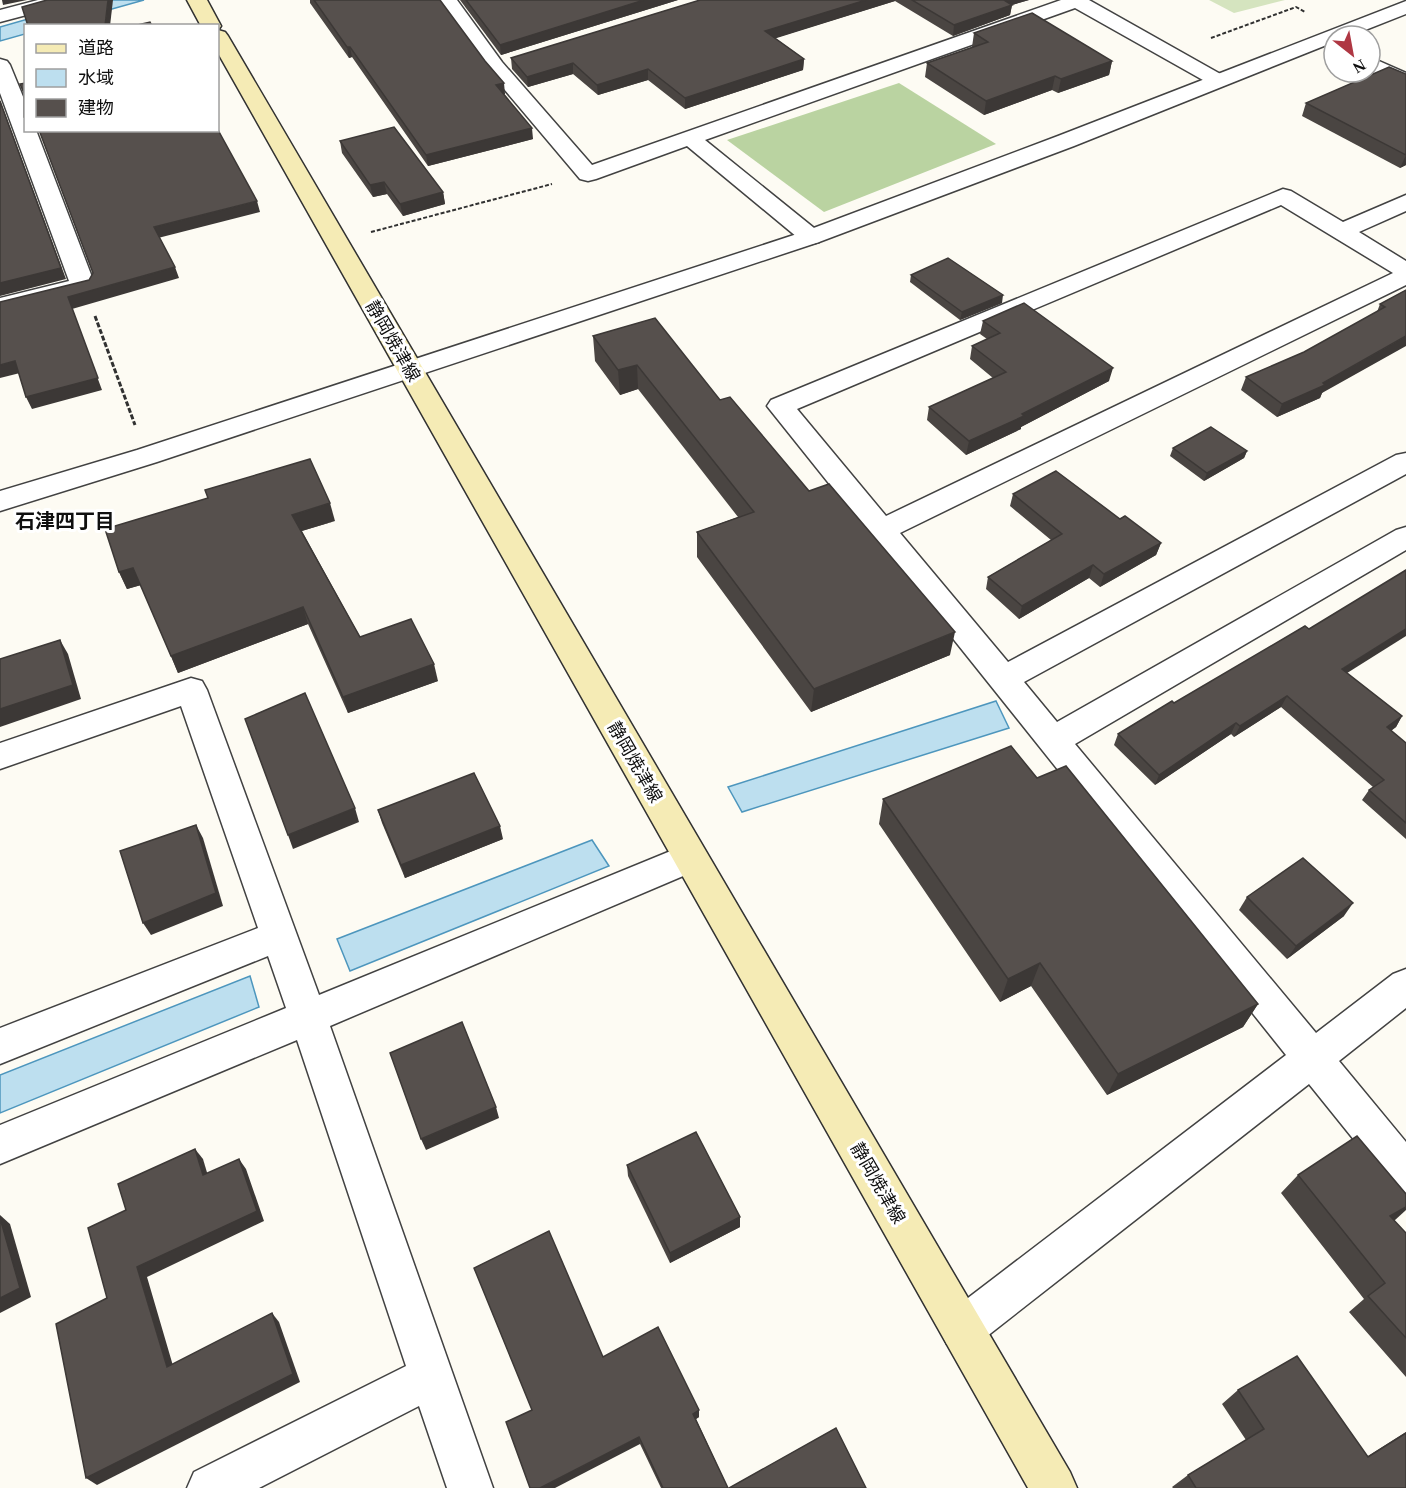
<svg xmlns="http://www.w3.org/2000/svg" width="1406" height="1488" viewBox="0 0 1406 1488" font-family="'Times New Roman','Noto Sans JP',serif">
	<rect width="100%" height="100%" fill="#fdfbf3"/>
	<polygon fill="#d5e4bf" points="1209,0 1285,0 1234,13"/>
	<polygon fill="#bad3a1" points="899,83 996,144 824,212 727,140"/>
	<g fill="#bddfef" stroke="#4d96bd" stroke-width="1.5">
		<polygon points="94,0 144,0 55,25 26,26 25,34 0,41 0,27"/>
		<polygon points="996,701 1009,728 742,812 728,787"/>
		<polygon points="592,840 609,866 350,971 337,939"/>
		<polygon points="250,976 259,1007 0,1113 0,1075"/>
	</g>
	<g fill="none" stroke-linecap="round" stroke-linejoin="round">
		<defs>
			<g id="minor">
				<polygon points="38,0 71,0 68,4 0,22 0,10"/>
				<polygon points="437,0 457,0 502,62 592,165 1061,0 1089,0 1224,76 1227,80 1224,84 1217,86 1210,84 1075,8 705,140 819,232 823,237 819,242 811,244 803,242 687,146 596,179 588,181 580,179 488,70"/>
				<polygon points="1370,57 1406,73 1406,87 1370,71"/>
				<polygon points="0,59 7,61 10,65 26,104 26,130 36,130 95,285 92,290 0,313 0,298 69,281 0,93"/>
				<path d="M1283,189l8,2 52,31 63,-27v16l-47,21 47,29v24l-506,248 108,129 388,-207 10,-2v21l-382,208 33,40 339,-192 10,-3v23l-331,194 241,289 77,-59 13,-5v39l-67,53 67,81v51l-14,-6 -83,-103 -332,260 -15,7 -15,-7 -7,-15 7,-15 339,-259 -519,-649 4,-6zM1281,205l112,68 -507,243 -89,-107z"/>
				<polygon points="191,678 202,681 207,690 319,995 678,848 690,843 702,848 708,858 702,868 330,1026 493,1488 447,1488 419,1406 259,1488 187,1488 194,1472 406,1366 297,1040 0,1164 0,1125 286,1008 268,956 0,1064 0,1028 258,928 181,706 0,769 0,743"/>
			</g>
			<polygon id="tertiary" points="1406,1 1406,14 1350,36 1334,36 1334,42 1074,146 819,242 157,462 0,511 0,491 137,450 803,232 1058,136"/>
			<polygon id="secondary" points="187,0 207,0 221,26 218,30 225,32 228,36 1070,1472 1077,1488 1028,1488 218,53 218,26 201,26"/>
		</defs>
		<use href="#minor" stroke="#424242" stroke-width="3"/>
		<use href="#tertiary" stroke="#424242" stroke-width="3"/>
		<use href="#secondary" stroke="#313131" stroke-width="3"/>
		<g stroke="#313131" stroke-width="2" stroke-dasharray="4 2" stroke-linecap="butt">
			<polyline points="1211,38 1296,7 1305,12"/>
			<polyline points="371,232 552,184"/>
		</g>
		<polyline stroke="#313131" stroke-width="3" stroke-dasharray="5 2" stroke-linecap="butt" points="95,316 135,425"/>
		<use href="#minor" fill="#fff" fill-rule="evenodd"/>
		<use href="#tertiary" fill="#fff" fill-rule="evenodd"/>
		<use href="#secondary" fill="#f5ebb5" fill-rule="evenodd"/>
	</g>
	<g fill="#4a4542">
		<polygon points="310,0 440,0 505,94 504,94 533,139 428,166 352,57 349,58 310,3"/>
		<polygon points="460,0 678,0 501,55"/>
		<polygon points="700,0 1029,0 1012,5 1010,15 953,36 895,1 775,38 804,59 803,70 685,109 648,80 598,95 573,74 528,87 512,69 511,58"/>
		<polygon points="974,33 1112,61 1109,75 1058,93 1052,90 984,115 925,77 927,63 972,47"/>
		<polygon points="1406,74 1406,165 1400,168 1302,116 1306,103"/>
		<polygon points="340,141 443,192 445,204 403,216 387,194 373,197 342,153"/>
		<polygon points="911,275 1002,303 960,320 910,282"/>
		<polygon points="1406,290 1322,393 1320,398 1277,417 1241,390 1246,377 1304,352 1377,312 1380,304"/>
		<polygon points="983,321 1109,381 1021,427 1021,429 966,455 927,420 929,407 993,378 970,359 972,346 987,339 980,334"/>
		<polygon points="593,336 720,400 809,491 950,655 811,712 697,557 697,532 738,517 638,389 620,395 595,361"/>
		<polygon points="1173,448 1247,451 1244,458 1204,481 1170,456"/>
		<polygon points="1013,494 1120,519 1161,543 1156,555 1100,587 1089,578 1019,619 986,589 988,577 1051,540 1010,506"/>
		<polygon points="335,521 302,531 360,637 438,681 348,713 308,624 178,673 141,585 127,589 119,572"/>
		<polygon points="1347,673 1402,716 1396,727 1391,731 1406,743 1406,839 1362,800 1369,790 1373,787 1281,707 1234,737 1231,734 1155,785 1114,745 1118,734 1174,703"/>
		<polygon points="1037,778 1258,1004 1243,1027 1107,1095 1031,986 1000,1002 879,824 883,799"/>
		<polygon points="378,810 503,839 405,878 382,823"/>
		<polygon points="1247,897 1344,916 1287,959 1239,910"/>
		<polygon points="627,1165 740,1227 670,1263 628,1176"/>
		<polygon points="1298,1175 1394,1221 1406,1233 1406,1377 1349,1312 1364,1299 1281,1193"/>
		<polygon points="603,1357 699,1410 699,1417 696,1419 728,1488 661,1488 640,1444 532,1410"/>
		<polygon points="1238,1390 1368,1456 1406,1432 1406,1488 1173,1488 1172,1487 1188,1475 1246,1440 1222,1404"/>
	</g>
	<g fill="#3c3836">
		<polygon points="2,0 27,0 3,5"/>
		<polygon points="108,0 113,0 110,26 105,26"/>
		<polygon points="644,0 678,0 501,55 500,45"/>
		<polygon points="866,0 895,0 895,1 764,42 765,31"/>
		<polygon points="1001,0 1029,0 1012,5 1010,15 953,36 954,25"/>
		<polygon points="347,47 350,47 352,57 349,58"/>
		<polygon points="804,59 803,70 685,109 685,98"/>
		<polygon points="1112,61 1109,75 1058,93 1061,79"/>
		<polygon points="573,63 573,74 528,87 527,77"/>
		<polygon points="648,69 648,80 598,95 597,85"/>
		<polygon points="1055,76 1052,90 984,115 986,101"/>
		<polygon points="504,83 505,94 498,96 496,85"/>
		<polygon points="0,100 66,279 0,296"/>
		<polygon points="532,128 533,139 428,166 426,155"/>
		<polygon points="1406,155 1406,165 1400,168"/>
		<polygon points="384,182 387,194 373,197 370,185"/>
		<polygon points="443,192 445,204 403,216 400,204"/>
		<polygon points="257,201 260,212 158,238 154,227"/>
		<polygon points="175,267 179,278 72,309 102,390 32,409 26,397 68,297"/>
		<polygon points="1003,295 1002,303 960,320 962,312"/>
		<polygon points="1406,336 1406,346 1322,393 1320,398 1277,417 1282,404 1323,383"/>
		<polygon points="15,361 20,373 0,378 0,365"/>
		<polygon points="637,365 638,389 620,395 618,370"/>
		<polygon points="1113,368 1109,381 1021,427 1021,429 966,455 969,441"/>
		<polygon points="1247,451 1244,458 1204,481 1207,473"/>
		<polygon points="330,503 335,521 298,532 292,515"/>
		<polygon points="1161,543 1156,555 1100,587 1104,574"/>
		<polygon points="1093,565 1089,578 1019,619 1022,606"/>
		<polygon points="133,568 141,585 127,589 119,572"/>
		<polygon points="303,607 308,624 178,673 171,656"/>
		<polygon points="1406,629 1406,636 1336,680 1342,669"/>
		<polygon points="955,632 950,655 811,712 814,689"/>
		<polygon points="60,640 68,654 81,699 0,727 0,709"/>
		<polygon points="434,664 438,681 348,713 343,697"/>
		<polygon points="1287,696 1281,707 1234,737 1240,726"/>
		<polygon points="1402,716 1396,727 1380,738 1387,727"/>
		<polygon points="1236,723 1231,734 1155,785 1159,775"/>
		<polygon points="355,808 359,822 293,849 288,835"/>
		<polygon points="196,825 203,838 223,906 151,935 143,923"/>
		<polygon points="500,826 503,839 405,878 401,865"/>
		<polygon points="1353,903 1344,916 1287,959 1296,946"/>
		<polygon points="1040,963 1031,986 1000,1002 1008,979"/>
		<polygon points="1258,1004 1243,1027 1107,1095 1118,1074"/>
		<polygon points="496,1107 499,1118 426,1150 421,1139"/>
		<polygon points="195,1149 203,1159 211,1186 203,1175"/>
		<polygon points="239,1159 246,1169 264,1221 147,1277 176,1376 167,1367 137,1267"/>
		<polygon points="1406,1207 1406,1210 1394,1221 1390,1216"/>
		<polygon points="0,1215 10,1224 31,1297 0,1313"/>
		<polygon points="740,1217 740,1227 670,1263 670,1253"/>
		<polygon points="272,1313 279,1322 300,1382 97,1485 86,1478"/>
		<polygon points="699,1410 699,1417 693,1421 693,1414"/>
		<polygon points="639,1437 640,1444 555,1488 540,1488"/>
	</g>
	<g fill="#56504d" stroke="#3c3836" stroke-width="1.5">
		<polygon points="47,0 108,0 105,26 28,26 22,7"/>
		<polygon points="314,0 440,0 485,61 504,83 496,85 532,128 426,155 350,47 347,47"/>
		<polygon points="466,0 644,0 500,45"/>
		<polygon points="700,0 866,0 765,31 804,59 685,98 648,69 597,85 573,63 527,77 511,58"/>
		<polygon points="912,0 1004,0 1012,5 954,25"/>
		<polygon points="1032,13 1112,61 1061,79 1055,76 986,101 927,63 988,42 974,33"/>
		<polygon points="150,22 152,26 133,26"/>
		<polygon points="1389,67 1406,74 1406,155 1306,103"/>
		<polygon points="26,83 26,117 24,117 24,93 20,84"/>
		<polygon points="0,101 61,268 0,283"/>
		<polygon points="394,127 443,192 400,204 384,182 370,185 340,141"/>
		<polygon points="39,130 218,130 257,201 154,227 175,267 68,297 98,378 26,397 15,361 0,365 0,302 89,280 93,273"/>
		<polygon points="948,258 1003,295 962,312 911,275"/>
		<polygon points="1406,290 1406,336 1323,383 1325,385 1282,404 1246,377 1304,352 1385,307 1380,304"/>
		<polygon points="1024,303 1113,368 1022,414 1024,416 969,441 929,407 1006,372 972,346 1000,333 983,321"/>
		<polygon points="655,318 720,400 730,397 809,491 829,484 955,632 814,689 697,532 754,512 637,365 618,370 593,336"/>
		<polygon points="1211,427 1247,451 1207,473 1173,448"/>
		<polygon points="310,459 330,503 292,515 360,637 411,619 434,664 343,697 303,607 171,656 133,568 119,572 105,529 208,498 205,490"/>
		<polygon points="1056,471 1120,519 1125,516 1161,543 1104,574 1093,565 1022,606 988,577 1062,534 1013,494"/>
		<polygon points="1406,570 1406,629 1342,669 1402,716 1387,727 1406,743 1406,823 1369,790 1384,780 1287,696 1240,726 1236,723 1159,775 1118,734 1172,701 1174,703 1305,626 1309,629"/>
		<polygon points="60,640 73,685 0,709 0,659"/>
		<polygon points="305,693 355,808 288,835 245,719"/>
		<polygon points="1011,746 1037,778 1066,766 1258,1004 1118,1074 1040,963 1008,979 883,799"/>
		<polygon points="474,773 500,826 401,865 378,810"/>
		<polygon points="196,825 216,893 143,923 120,851"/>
		<polygon points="1303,858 1353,903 1296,946 1247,897"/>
		<polygon points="462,1022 496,1107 421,1139 390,1053"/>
		<polygon points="696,1132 740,1217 670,1253 627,1165"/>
		<polygon points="1357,1136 1406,1194 1406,1207 1390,1216 1406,1233 1406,1338 1368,1296 1385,1283 1298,1175"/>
		<polygon points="195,1149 203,1175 239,1159 257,1211 137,1267 167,1367 272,1313 293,1374 86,1478 56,1324 107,1298 88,1228 126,1210 118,1184"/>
		<polygon points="0,1218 20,1288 0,1298"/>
		<polygon points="549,1231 603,1357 658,1327 699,1410 693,1414 728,1488 663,1488 639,1437 540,1488 530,1488 506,1422 532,1410 474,1268"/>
		<polygon points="1297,1356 1368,1457 1406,1433 1406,1488 1196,1488 1188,1475 1264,1429 1238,1390"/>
		<polygon points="836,1428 866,1488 729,1488"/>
	</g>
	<g text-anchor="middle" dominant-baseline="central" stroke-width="6" stroke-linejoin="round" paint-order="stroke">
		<g font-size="18" fill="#0f0f0f" stroke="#fff">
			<text transform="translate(393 341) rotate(60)">静岡焼津線</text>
			<text transform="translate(635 762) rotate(60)">静岡焼津線</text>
			<text transform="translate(878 1183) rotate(60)">静岡焼津線</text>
		</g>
		<g font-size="20" font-weight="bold" fill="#0f0f0f" stroke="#fff">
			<text x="65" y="521">石津四丁目</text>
		</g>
	</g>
	<rect x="24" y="24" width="195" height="108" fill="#ffffff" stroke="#9f9f9f" stroke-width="1.5"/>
	<rect x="36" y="44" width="30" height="9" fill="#f5ebb5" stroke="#9f9f9f" stroke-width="1.5"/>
	<text x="78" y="54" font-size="18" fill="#0f0f0f">道路</text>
	<rect x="36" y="69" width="30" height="18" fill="#bddfef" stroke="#9f9f9f" stroke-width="1.5"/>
	<text x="78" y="84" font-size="18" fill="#0f0f0f">水域</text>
	<rect x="36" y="99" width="30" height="18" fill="#56504d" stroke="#9f9f9f" stroke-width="1.5"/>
	<text x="78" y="114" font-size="18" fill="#0f0f0f">建物</text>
	<g transform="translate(1352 54) rotate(149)"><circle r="28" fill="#ffffff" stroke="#9f9f9f" stroke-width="1.5"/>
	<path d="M0-4.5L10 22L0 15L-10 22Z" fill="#af3743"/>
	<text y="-9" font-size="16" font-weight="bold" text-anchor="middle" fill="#0f0f0f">N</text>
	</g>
</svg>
